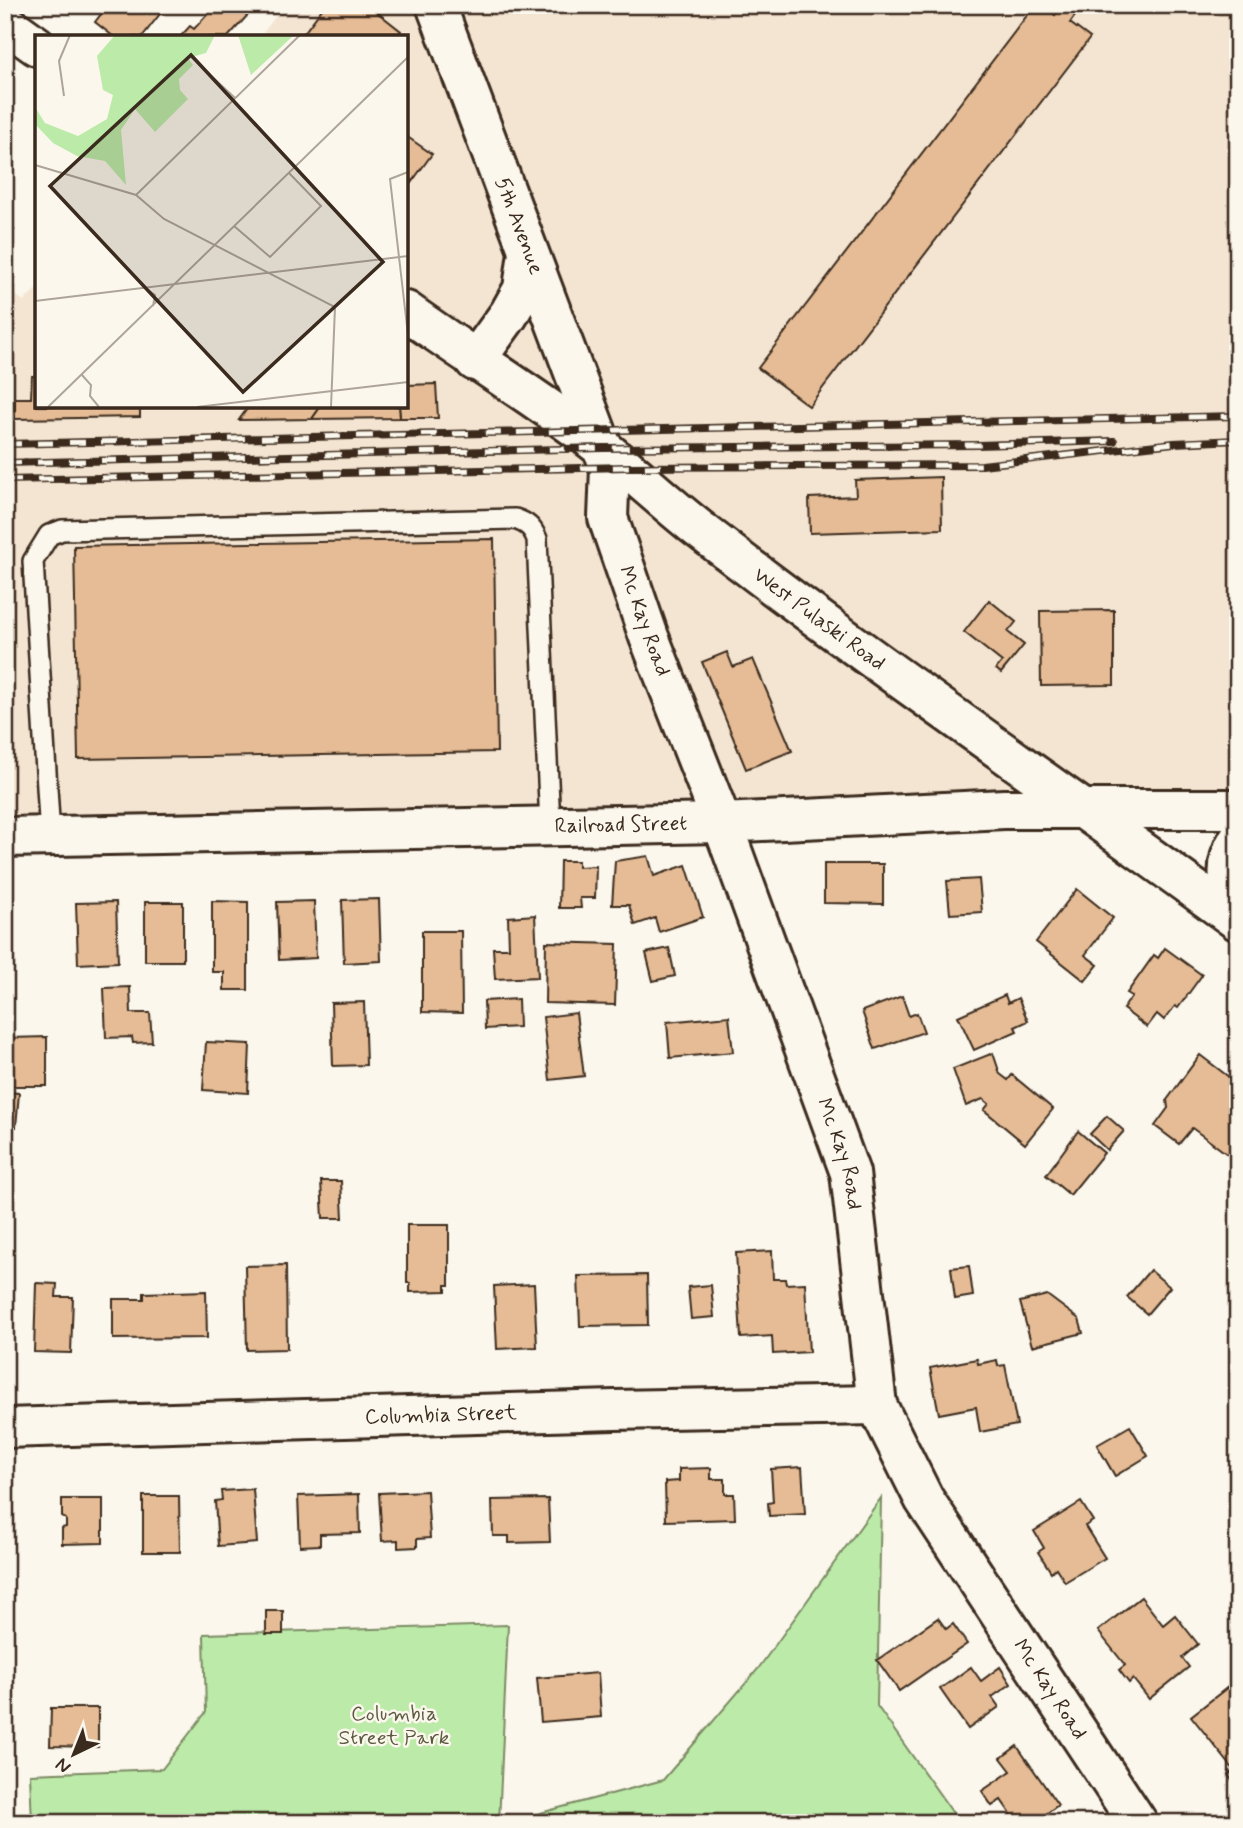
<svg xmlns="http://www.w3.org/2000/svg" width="1243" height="1828" viewBox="0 0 1243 1828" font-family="Mynerve,sans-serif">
	<rect width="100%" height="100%" fill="#fbf7ec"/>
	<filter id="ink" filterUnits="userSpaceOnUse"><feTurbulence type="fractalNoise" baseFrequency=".0143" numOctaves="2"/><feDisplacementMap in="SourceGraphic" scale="14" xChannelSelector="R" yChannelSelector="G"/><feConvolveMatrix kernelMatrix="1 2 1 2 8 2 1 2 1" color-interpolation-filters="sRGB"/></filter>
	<g filter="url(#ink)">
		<polygon fill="#f4e5d2" points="284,5 1238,5 1238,790 5,816 5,288 24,301 37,288 37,406 406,406 406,37 260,37"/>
		<g fill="#bceba9" stroke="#7c8a64" stroke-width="2">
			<polygon points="881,1498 877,1706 960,1823 503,1823 663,1780 758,1669"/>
			<polygon points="508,1625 499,1823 32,1823 30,1774 162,1769 206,1712 204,1634"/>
		</g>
		<g fill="#e5bc95" stroke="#3b2a1e" stroke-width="2">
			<polygon points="108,5 165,5 166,6 142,37 114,37 95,22"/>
			<polygon points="216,5 257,5 228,37 180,37 190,26 194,29"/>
			<polygon points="325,5 368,5 401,31 396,37 301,37"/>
			<polygon points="1035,5 1042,5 1055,15 1062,6 1075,16 1070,23 1090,38 809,406 758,368"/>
			<polygon points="406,136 432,154 406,190"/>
			<polygon points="5,224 14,230 5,242"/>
			<polygon points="32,376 37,376 37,406 140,406 140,417 15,419 15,398 31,398"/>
			<polygon points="436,384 438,418 400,418 399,406 406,406 406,385"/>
			<polygon points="249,406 321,406 312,419 239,420"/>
			<polygon points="321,406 399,406 400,418 312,419"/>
			<polygon points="941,477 942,529 810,533 809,498 856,496 855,480"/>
			<polygon points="494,539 497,752 78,759 74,546"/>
			<polygon points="989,600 1016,622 1008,632 1024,645 1001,673 996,669 1002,662 964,632"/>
			<polygon points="1114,610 1114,685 1041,686 1040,611"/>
			<polygon points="727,652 733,667 753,659 792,751 746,769 702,662"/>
			<polygon points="648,856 654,876 686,865 703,917 659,932 655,918 635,925 629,905 612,905 615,861"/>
			<polygon points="560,861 578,861 578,867 596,866 595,898 580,898 581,908 559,908"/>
			<polygon points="824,864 883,864 883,904 824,903"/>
			<polygon points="979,879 982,912 950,914 947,881"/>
			<polygon points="1077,889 1113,918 1085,955 1098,965 1085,981 1036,942"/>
			<polygon points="379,899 381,961 344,963 342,900"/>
			<polygon points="212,901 248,902 248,990 224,990 224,972 212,972"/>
			<polygon points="314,901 316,958 279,960 277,902"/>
			<polygon points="116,902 118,962 78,964 76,903"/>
			<rect x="145" y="902" width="38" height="59"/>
			<polygon points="535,915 538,977 495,979 493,948 509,948 508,917"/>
			<polygon points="422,931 461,931 462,1013 422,1012"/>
			<polygon points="546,942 617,944 615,1005 545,1003"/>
			<polygon points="669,948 675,976 653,981 646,953"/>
			<polygon points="1165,948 1202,975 1178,1008 1175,1006 1164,1020 1157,1014 1147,1027 1123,1009 1132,996 1127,993 1154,955 1158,958"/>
			<polygon points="130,987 131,1013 150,1013 152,1042 133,1043 132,1037 106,1038 104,988"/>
			<polygon points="1005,995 1008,1003 1018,998 1028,1021 1015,1027 1017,1031 974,1050 958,1016"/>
			<polygon points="902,996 909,1016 917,1013 924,1032 875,1049 862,1011"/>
			<polygon points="518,999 519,1027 485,1029 484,1001"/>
			<polygon points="364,1002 366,1065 333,1066 331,1003"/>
			<polygon points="576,1013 584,1076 550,1080 543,1017"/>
			<polygon points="729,1016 733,1052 670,1058 667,1022"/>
			<polygon points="47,1037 47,1086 10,1086 9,1038"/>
			<polygon points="206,1042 250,1044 248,1093 203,1090"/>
			<polygon points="993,1053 1000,1074 1008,1080 1012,1075 1053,1109 1025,1144 984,1110 989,1104 983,1099 966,1106 953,1069"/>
			<polygon points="1200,1055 1238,1084 1238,1162 1192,1128 1179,1144 1155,1126 1168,1108 1167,1100"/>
			<polygon points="5,1092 19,1093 16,1127 5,1126"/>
			<polygon points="1107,1116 1124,1131 1107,1150 1090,1134"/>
			<polygon points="1078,1131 1104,1153 1070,1195 1046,1175"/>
			<polygon points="321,1181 341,1181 343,1218 323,1218"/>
			<polygon points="407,1225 449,1225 449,1285 446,1285 446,1291 410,1292 410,1283 407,1283"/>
			<polygon points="772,1251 773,1279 785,1279 786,1284 805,1283 809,1352 773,1354 772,1336 741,1338 736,1253"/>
			<polygon points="286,1265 287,1349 247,1350 245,1266"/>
			<polygon points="969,1266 973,1296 955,1299 951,1268"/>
			<polygon points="1150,1270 1170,1287 1147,1314 1127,1297"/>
			<polygon points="647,1275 648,1325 580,1326 578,1276"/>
			<polygon points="36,1283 57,1284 56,1297 73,1297 71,1353 34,1352"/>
			<polygon points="534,1284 537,1347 497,1349 494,1286"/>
			<polygon points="711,1285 714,1317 691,1319 688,1287"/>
			<polygon points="206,1291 207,1338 113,1339 113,1299 144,1299 144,1293"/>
			<polygon points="1047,1295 1079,1319 1083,1333 1032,1346 1020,1302"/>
			<polygon points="977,1359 978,1364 997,1360 998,1366 1005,1365 1017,1425 980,1432 976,1407 939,1414 930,1368"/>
			<polygon points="1130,1426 1148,1456 1115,1476 1097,1445"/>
			<polygon points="802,1467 805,1514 769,1516 768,1503 773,1502 771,1469"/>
			<polygon points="711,1468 711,1479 725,1479 725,1494 734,1494 735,1519 666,1521 665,1482 679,1481 679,1469"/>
			<polygon points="253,1489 257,1543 218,1546 215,1501 222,1500 221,1491"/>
			<polygon points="427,1491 430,1538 417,1539 417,1547 398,1548 398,1540 382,1541 379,1493"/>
			<polygon points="359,1494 360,1533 320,1534 320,1545 300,1546 298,1496"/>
			<polygon points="143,1496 179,1496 180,1552 143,1552"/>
			<polygon points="62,1499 103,1499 103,1543 62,1544 62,1528 66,1527 66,1519 62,1517"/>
			<polygon points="548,1499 550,1542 509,1543 509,1536 493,1536 492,1500"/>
			<polygon points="1081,1502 1093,1521 1085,1526 1105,1558 1065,1582 1056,1568 1051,1572 1038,1552 1044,1548 1034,1531"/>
			<polygon points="1141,1597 1163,1625 1175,1615 1198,1644 1182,1658 1189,1667 1149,1699 1133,1679 1129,1683 1119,1670 1125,1665 1098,1631"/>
			<rect x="266" y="1611" width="17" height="23"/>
			<polygon points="938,1618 946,1629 953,1624 967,1644 899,1691 877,1660"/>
			<polygon points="971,1667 981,1681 1000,1667 1011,1684 992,1697 999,1707 968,1729 940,1689"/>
			<polygon points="598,1673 601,1717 541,1722 537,1678"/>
			<polygon points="1228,1687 1238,1700 1238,1789 1228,1775 1234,1770 1191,1716"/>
			<polygon points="51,1708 98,1708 98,1747 50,1746"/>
			<polygon points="1017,1746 1058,1805 1034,1823 1017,1823 1001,1800 992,1806 982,1791 1011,1771 1001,1758"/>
		</g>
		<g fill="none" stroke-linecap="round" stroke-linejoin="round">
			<defs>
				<path id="lane" d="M50,836l-17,-275 16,-26 13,-5 453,-11c12,4 17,8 22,20l13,286"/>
				<g id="street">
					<path id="s1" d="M436,5l174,463 -2,50 41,119 73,186 128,350 27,232 47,94 214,324"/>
					<path id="s2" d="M5,837l717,-14 282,-14h234"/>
					<path id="s3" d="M5,1428l609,-18 263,-5"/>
				</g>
				<g id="secondary">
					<polyline points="5,23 37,46"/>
					<path id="s4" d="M406,311c57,41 117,78 174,120 42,30 78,66 119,98 175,136 360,260 539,392"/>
					<polyline points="475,361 509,314 523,289 528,252"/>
					<path d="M1238,840c-15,23 -10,47 0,70"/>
				</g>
			</defs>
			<use href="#lane" stroke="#3b2a1e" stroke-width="24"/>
			<use href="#street" stroke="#3b2a1e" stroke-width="44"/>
			<use href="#secondary" stroke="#3b2a1e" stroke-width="44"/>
			<use href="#lane" stroke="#fbf7ec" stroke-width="19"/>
			<use href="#street" stroke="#fbf7ec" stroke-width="38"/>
			<use href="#secondary" stroke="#fbf7ec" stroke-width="38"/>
			<defs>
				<g id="rail">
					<polyline points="5,444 1238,416"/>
					<polyline points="5,463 603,448 978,445 1114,441"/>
					<polyline points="5,480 628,467 982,465 1174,443 1238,440"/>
				</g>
			</defs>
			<use href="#rail" stroke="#3b2a1e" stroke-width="8"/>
			<use href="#rail" stroke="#fbf7ec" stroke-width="5" stroke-dasharray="16" stroke-linecap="butt"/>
		</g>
	</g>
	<g text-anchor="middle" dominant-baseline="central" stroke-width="5" stroke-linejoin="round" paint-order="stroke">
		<g font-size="21" fill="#3b2a1e" stroke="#fbf7ec">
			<text stroke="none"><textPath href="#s1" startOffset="236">5th Avenue</textPath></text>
			<text stroke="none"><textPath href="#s4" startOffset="516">West Pulaski Road</textPath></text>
			<text stroke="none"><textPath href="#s1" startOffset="654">Mc Kay Road</textPath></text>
			<text stroke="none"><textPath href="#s2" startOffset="616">Railroad Street</textPath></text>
			<text stroke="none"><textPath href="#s1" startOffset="1222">Mc Kay Road</textPath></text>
			<text stroke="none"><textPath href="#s3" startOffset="436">Columbia Street</textPath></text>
			<text stroke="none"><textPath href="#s1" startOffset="1810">Mc Kay Road</textPath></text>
		</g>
		<g font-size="21" fill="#5b5a41" stroke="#fbf7ec">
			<text x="394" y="1714">Columbia<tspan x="394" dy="24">Street Park</tspan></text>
		</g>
	</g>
	<g transform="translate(35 35)">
		<rect width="373" height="373" fill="#fbf7ec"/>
		<path d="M80,0h100l-9,18 -18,5 5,7 -14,14 1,11 8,9 -33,33 -20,-23 -14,21 5,55 -21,-24 -28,-5 -24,-13 -18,-19v-17l10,16 33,13 29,-17 6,-24 -10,-5 -6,-34zM203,0h56l-43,40z" fill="#bceba9"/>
		<path fill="none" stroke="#aea59a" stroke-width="2" d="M154,20l46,43M29,61l-5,-35 11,-26M0,130l101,30 28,24 171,88 -4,100M373,137l-18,7 18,156M101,160l164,-160M199,191l36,31 51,-51 -32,-33M110,253l10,7 -2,11M0,266l373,-45M47,340l9,10 -1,11 9,11M13,372l360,-350M162,372l211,-25"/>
		<path fill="#3b2a1e" fill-opacity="0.15" stroke="#3b2a1e" stroke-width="3.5" d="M156,20l192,207 -140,130 -193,-206z"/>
		<rect width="373" height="373" fill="none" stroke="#3b2a1e" stroke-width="3.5"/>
	</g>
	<rect width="1243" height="1828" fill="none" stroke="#fbf7ec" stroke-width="28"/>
	<rect x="14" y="14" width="1215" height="1800" fill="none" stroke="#3b2a1e" stroke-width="2.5" filter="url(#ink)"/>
	<g transform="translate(74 1754) rotate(223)" stroke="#fbf7ec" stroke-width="5" paint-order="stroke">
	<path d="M0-5L12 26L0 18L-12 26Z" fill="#3b2a1e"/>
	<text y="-10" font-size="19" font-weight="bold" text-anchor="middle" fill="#3b2a1e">N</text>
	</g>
</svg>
